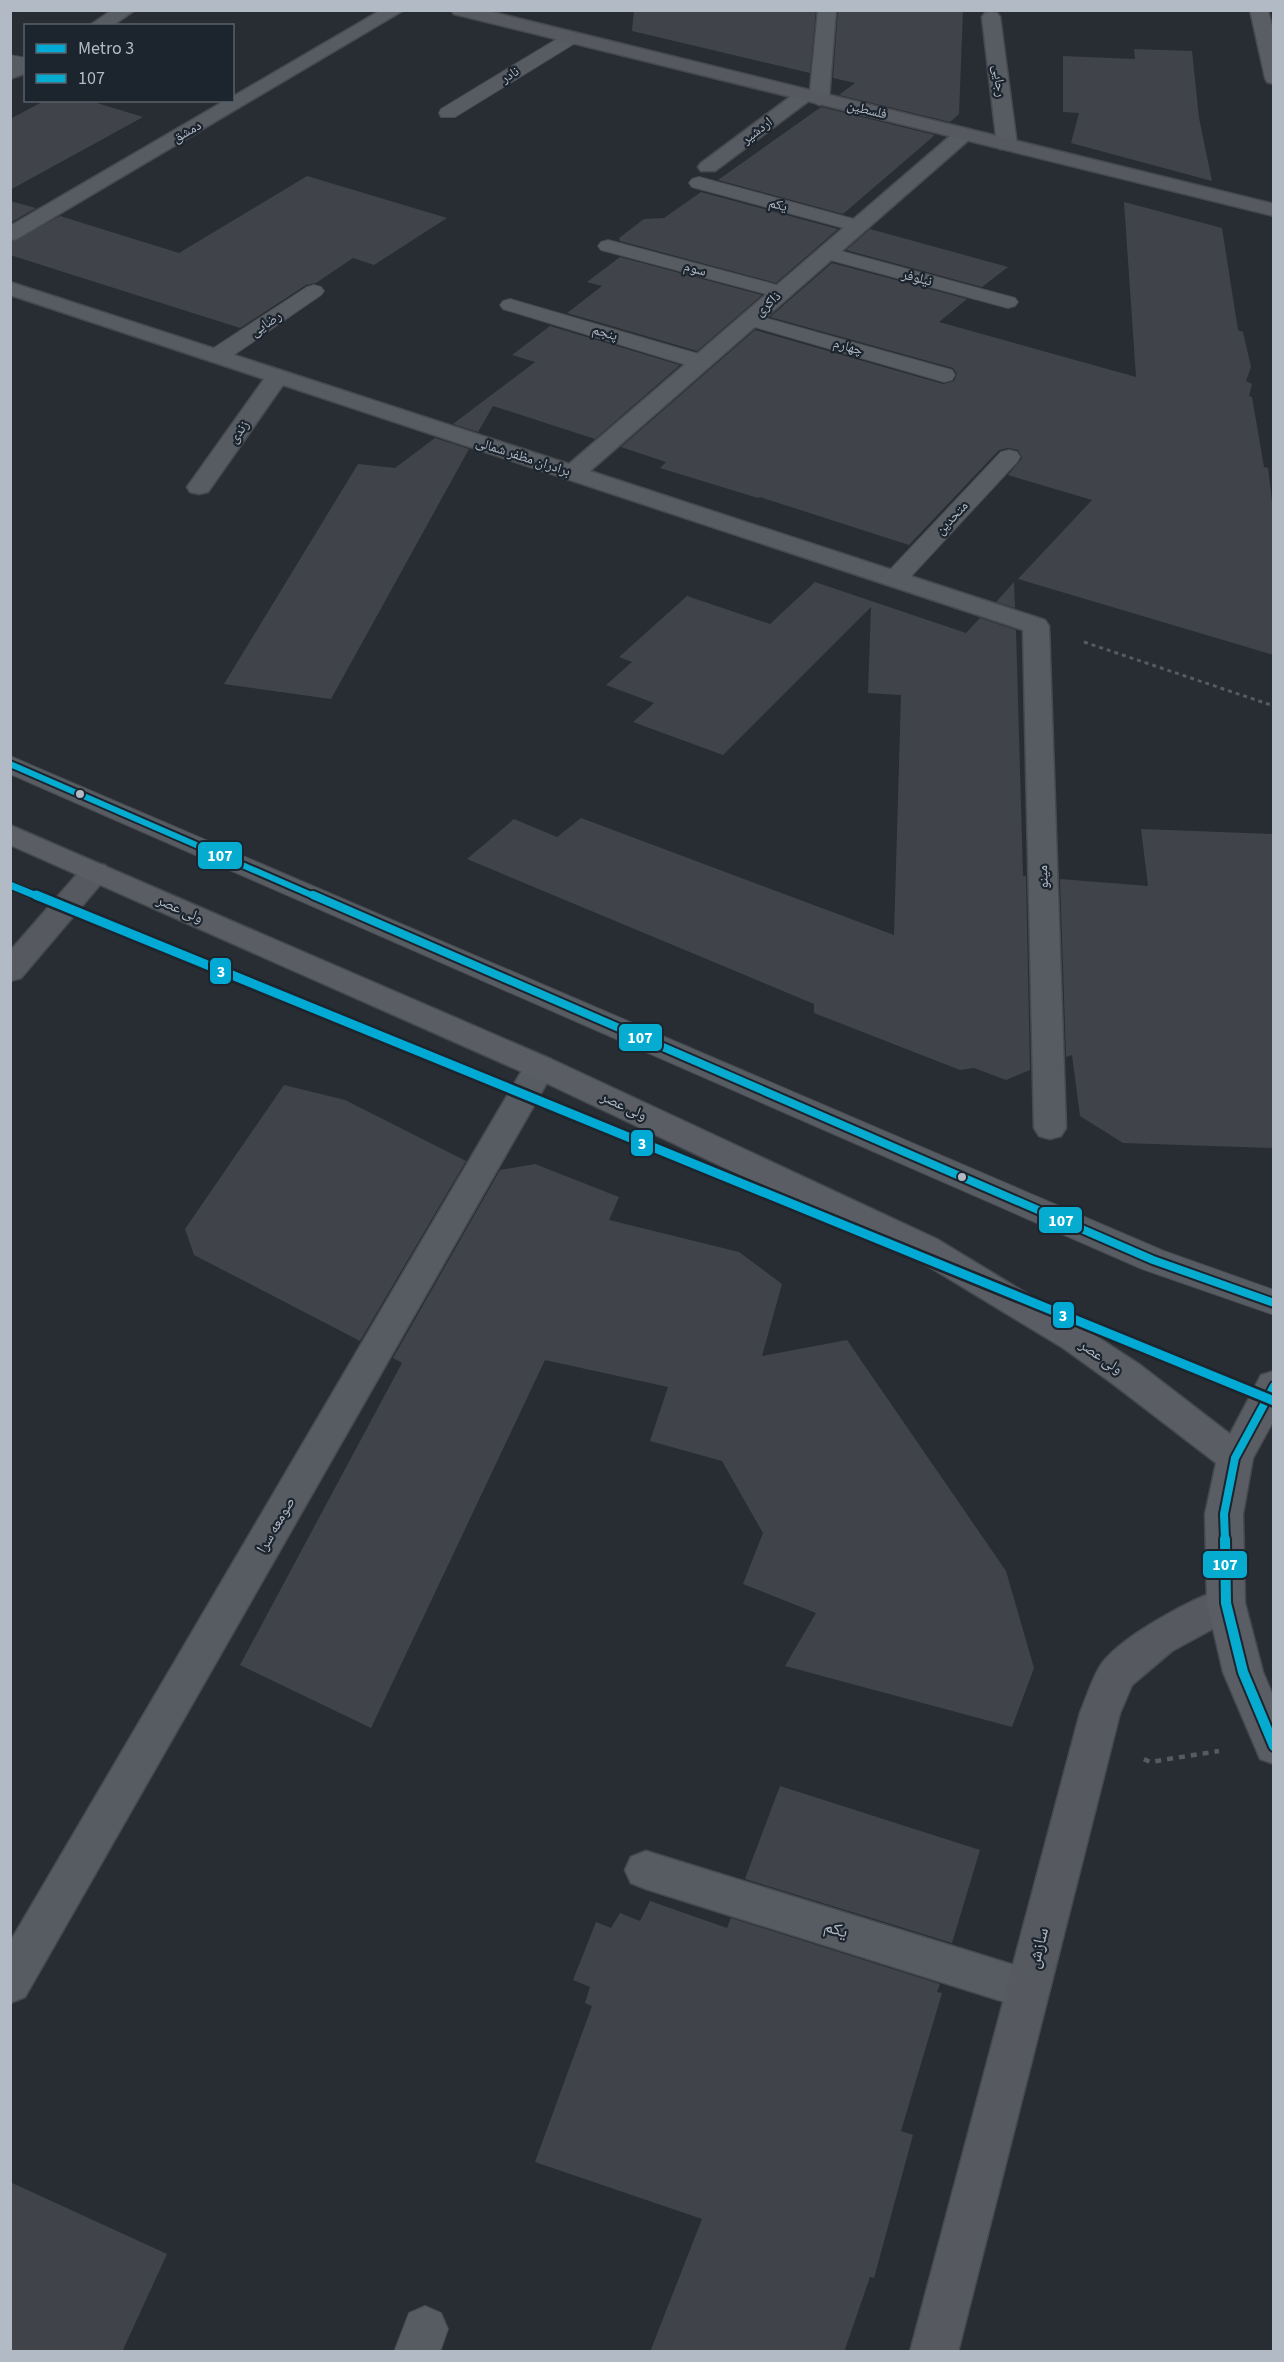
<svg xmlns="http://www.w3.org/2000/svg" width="1284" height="2362" viewBox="0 0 1284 2362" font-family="'Source Sans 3','Noto Naskh Arabic',sans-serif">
	<rect width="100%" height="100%" fill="#282d33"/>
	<g fill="#40444a">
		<polygon points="634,10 816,10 810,73 632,31"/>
		<polygon points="838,10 963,10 959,114 950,122 839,95 855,83 833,78"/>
		<polygon points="1134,49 1192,51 1199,118 1212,181 1071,143 1079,113 1063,112 1063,56 1135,59"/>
		<polygon points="46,100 87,100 143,117 10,190 10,119"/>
		<polygon points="821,107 935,135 843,214 718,180"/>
		<polygon points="307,176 447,218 374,265 353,258 316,283 306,285 240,328 10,255 10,243 60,216 179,253"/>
		<polygon points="701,192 838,229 776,283 620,241 619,238 644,219 664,218"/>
		<polygon points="10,201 36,208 10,223"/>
		<polygon points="1124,202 1222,228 1238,330 1243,332 1251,367 1246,381 1252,384 1249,396 1252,397 1264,467 1268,468 1274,519 1274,655 1018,579 1092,500 1008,475 1022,458 1018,450 1008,448 999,450 909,545 760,497 758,498 660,468 666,462 621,447 755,330 943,384 954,381 957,374 953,368 770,317 832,263 967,299 939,322 1136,377"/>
		<polygon points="870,229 1008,267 982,287 846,250"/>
		<polygon points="620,257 762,295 697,351 567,313 602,286 587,282"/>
		<polygon points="550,326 680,365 595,439 493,406 478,432 453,424 535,362 512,355"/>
		<polygon points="435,438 469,449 331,699 224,684 358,464 395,468"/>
		<polygon points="815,582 966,633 980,618 1016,630 1023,876 1026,876 1030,1070 1006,1080 974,1068 960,1070 814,1013 814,1004 467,859 514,819 557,837 581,818 894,935 901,695 868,693 871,607 723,755 633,722 654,703 606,685 632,662 619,657 687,596 770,624"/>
		<polygon points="1014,582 1015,608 996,602"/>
		<polygon points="1141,829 1274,834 1274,1148 1123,1143 1080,1116 1072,1055 1066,1057 1060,879 1148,886"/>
		<polygon points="284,1085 345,1100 466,1161 360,1341 194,1255 185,1229"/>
		<polygon points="535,1164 619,1197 609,1220 739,1252 782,1284 762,1356 847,1340 1006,1571 1034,1668 1012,1727 785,1666 816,1613 743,1584 763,1533 722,1461 650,1441 668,1387 545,1360 371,1728 240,1665 402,1363 393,1358 500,1170"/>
		<polygon points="780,1786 980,1850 952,1943 745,1879"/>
		<polygon points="650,1901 727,1928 731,1918 940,1984 937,1992 942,1993 901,2131 913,2135 874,2278 870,2277 844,2352 650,2352 702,2219 535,2162 592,2006 585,2003 590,1987 573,1980 596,1922 611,1928 620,1913 640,1921"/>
		<polygon points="10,2182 167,2254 122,2352 10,2352"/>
	</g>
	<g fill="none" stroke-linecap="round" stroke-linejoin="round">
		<defs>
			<g id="lane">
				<polygon points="571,33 577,34 580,38 577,42 455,117 441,117 439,113 441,109 565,34"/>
				<polygon points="10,55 26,58 26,69 10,66"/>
				<polygon points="699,177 865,222 868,226 865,230 858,232 692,187 689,183 692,179"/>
				<polygon points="608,240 788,288 791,292 788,296 781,298 601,250 598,246 601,242"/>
				<polygon points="826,247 1015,298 1018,302 1015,306 1008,308 819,257 816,253 819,249"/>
				<polygon points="314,285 321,287 324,291 321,295 225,361 217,362 209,361 206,356 209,351 307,287"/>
				<polygon points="510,299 709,357 712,362 709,367 701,368 693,367 503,309 500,305 503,301"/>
				<polygon points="751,314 952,370 955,375 952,380 944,382 744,324 740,320 744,316"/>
				<polygon points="1009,450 1017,452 1020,457 1017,462 904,584 895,586 886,584 883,579 886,574 1001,452"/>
				<polygon points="10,756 1164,1251 1274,1290 1274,1315 1142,1269 10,774"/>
				<polygon points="425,2306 441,2313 448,2329 440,2352 394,2352 409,2313"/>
			</g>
			<g id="street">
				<polygon points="112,10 135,10 112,26 89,26"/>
				<polygon points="381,10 404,10 17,239 10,241 10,226 226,100 232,100 232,97"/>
				<polygon points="818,10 836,10 829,99 826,103 819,105 810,100 715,171 701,171 698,167 701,163 798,91 810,91"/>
				<polygon points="991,12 997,13 1000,17 1017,145 1014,149 1000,149 997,145 982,17 985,13"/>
				<polygon points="26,59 26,73 10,79 10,65"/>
				<polygon points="964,128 971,130 974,134 971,138 590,471 1045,620 1049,626 1066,1128 1061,1136 1050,1139 1039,1136 1034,1128 1023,630 283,385 208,492 199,494 190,492 187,487 264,379 10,295 10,282 569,464 957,130"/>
				<polygon points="540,1056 551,1059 556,1067 25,1997 10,2003 10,1942 524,1067 529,1059"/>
				<polygon points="646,1851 1027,1969 1042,1975 1049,1989 1042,2003 1027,2009 646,1889 631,1883 625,1870 631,1857"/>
			</g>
			<g id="secondary">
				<polygon points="451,10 484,10 1274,204 1274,216 454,14"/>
				<polygon points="95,863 105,865 110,872 105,879 21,978 10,981 10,951 85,865"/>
				<path d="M1226,1587l14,5 5,11 -5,11 -68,37 -40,34 -12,28 -162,639h-48l170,-639c7,-16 13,-38 23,-51 22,-28 89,-63 123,-75z"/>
			</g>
			<g id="primary">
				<polygon points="1250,10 1268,10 1274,34 1274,84 1267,82 1265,78"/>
				<polygon points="10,825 551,1059 937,1239 1087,1330 1139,1364 1230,1434 1261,1375 1274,1371 1274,1420 1253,1458 1243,1514 1245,1603 1263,1672 1274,1698 1274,1764 1260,1759 1223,1672 1207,1603 1205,1514 1216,1463 1113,1384 1063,1348 913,1257 529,1075 10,845"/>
			</g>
		</defs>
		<use href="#lane" stroke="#46494e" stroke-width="2"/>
		<use href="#street" stroke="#46494e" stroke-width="3"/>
		<use href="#secondary" stroke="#46494e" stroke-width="3"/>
		<use href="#primary" stroke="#43484d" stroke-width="3"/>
		<polyline stroke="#555b5f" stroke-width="3" stroke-dasharray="4 4" stroke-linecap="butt" points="1084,642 1274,706"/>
		<polyline stroke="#555b5f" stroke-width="4.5" stroke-dasharray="6 6" stroke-linecap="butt" points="1144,1759 1150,1762 1219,1751"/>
		<use href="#lane" fill="#575c62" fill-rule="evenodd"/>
		<use href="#street" fill="#575c62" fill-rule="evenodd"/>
		<use href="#secondary" fill="#565a60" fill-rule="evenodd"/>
		<use href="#primary" fill="#5a5e64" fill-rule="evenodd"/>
		<defs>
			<polyline id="bus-1-far2" points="10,764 316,897"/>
			<g id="bus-1-far1">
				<polyline points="313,895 1153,1260 1274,1303"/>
				<polyline points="1225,1540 1224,1514 1235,1458 1274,1386"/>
			</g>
			<polyline id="bus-1" points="1225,1539 1226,1603 1243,1672 1274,1746"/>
		</defs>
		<use href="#bus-1-far2" stroke="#1c242e" stroke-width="10"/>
		<use href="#bus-1-far1" stroke="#1c242e" stroke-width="12"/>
		<use href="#bus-1" stroke="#1c242e" stroke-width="14"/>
		<use href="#bus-1-far2" stroke="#06acd0" stroke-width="6"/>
		<use href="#bus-1-far1" stroke="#06acd0" stroke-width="8"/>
		<use href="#bus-1" stroke="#06acd0" stroke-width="10"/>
		<defs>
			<polyline id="metro-1-far1" points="10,885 39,897"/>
			<polyline id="metro-1" points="36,895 1274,1401"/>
		</defs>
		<use href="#metro-1-far1" stroke="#1c242e" stroke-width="10"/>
		<use href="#metro-1" stroke="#1c242e" stroke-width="14"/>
		<use href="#metro-1-far1" stroke="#00aad4" stroke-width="7"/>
		<use href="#metro-1" stroke="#00aad4" stroke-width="9"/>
	</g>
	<g fill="#b1bac5" stroke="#1c242e" stroke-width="2">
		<circle cx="80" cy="794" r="5"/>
		<circle cx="962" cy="1177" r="5"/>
	</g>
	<g text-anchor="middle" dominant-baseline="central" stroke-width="4.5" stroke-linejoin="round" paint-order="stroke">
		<g font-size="14" fill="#b1bac5" stroke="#1c242e">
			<text transform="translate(510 75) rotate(-32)">نادر</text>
			<text transform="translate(999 81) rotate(83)">رجایی</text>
			<text transform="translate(867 110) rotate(14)">فلسطین</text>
			<text transform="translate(757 131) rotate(-37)">اردشیر</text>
			<text transform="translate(187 132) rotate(-30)">دمشق</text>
			<text transform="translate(778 205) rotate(15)">یکم</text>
			<text transform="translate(695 269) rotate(15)">سوم</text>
			<text transform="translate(917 278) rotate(15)">نیلوفر</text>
			<text transform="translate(768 304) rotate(-42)">ذاکری</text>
			<text transform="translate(266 324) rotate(-34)">رضایی</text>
			<text transform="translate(605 333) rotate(16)">پنجم</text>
			<text transform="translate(848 347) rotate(16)">چهارم</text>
			<text transform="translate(239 432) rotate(-55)">زندی</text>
			<text transform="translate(523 457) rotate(18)">برادران مظفر شمالی</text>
			<text transform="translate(952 518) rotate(-47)">متحدین</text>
		</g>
		<g font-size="15" fill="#b1bac5" stroke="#1c242e">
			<text transform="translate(1043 877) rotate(-92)">مینو</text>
			<text transform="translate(180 909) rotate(24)">ولی عصر</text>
			<text transform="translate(624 1106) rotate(25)">ولی عصر</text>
			<text transform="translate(1101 1357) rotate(35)">ولی عصر</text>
			<text transform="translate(276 1525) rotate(-60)">صومعه سرا</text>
		</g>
		<g font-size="18" fill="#b1bac5" stroke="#1c242e">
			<text transform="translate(836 1929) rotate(17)">یکم</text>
			<text transform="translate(1038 1948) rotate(-76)">سازش</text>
		</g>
	</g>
	<g stroke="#1c242e" stroke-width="2">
		<rect x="197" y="841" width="46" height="29" rx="6" fill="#06acd0"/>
		<rect x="209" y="957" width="23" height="28" rx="6" fill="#00aad4"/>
		<rect x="618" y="1023" width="45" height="29" rx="6" fill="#06acd0"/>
		<rect x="630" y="1129" width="24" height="28" rx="6" fill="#00aad4"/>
		<rect x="1038" y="1206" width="45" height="28" rx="6" fill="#06acd0"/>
		<rect x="1052" y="1301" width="23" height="28" rx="6" fill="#00aad4"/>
		<rect x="1202" y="1550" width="46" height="29" rx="6" fill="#06acd0"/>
	</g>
	<g font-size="16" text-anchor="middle" font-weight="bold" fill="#fff">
		<text x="220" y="861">107</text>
		<text x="221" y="977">3</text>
		<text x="640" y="1043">107</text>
		<text x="642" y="1149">3</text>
		<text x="1061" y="1226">107</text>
		<text x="1063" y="1321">3</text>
		<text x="1225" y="1570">107</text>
	</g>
	<rect width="1284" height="2362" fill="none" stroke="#b1bac5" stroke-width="24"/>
	<rect x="24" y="24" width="210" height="78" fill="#1c242e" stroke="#58606a" stroke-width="1.5"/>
	<rect x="36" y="44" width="30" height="9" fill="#00aad4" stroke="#58606a" stroke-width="1.5"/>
	<text x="78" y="54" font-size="18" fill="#b1bac5">Metro 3</text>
	<rect x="36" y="74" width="30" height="9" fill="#06acd0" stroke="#58606a" stroke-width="1.5"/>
	<text x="78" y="84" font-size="18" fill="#b1bac5">107</text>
</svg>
